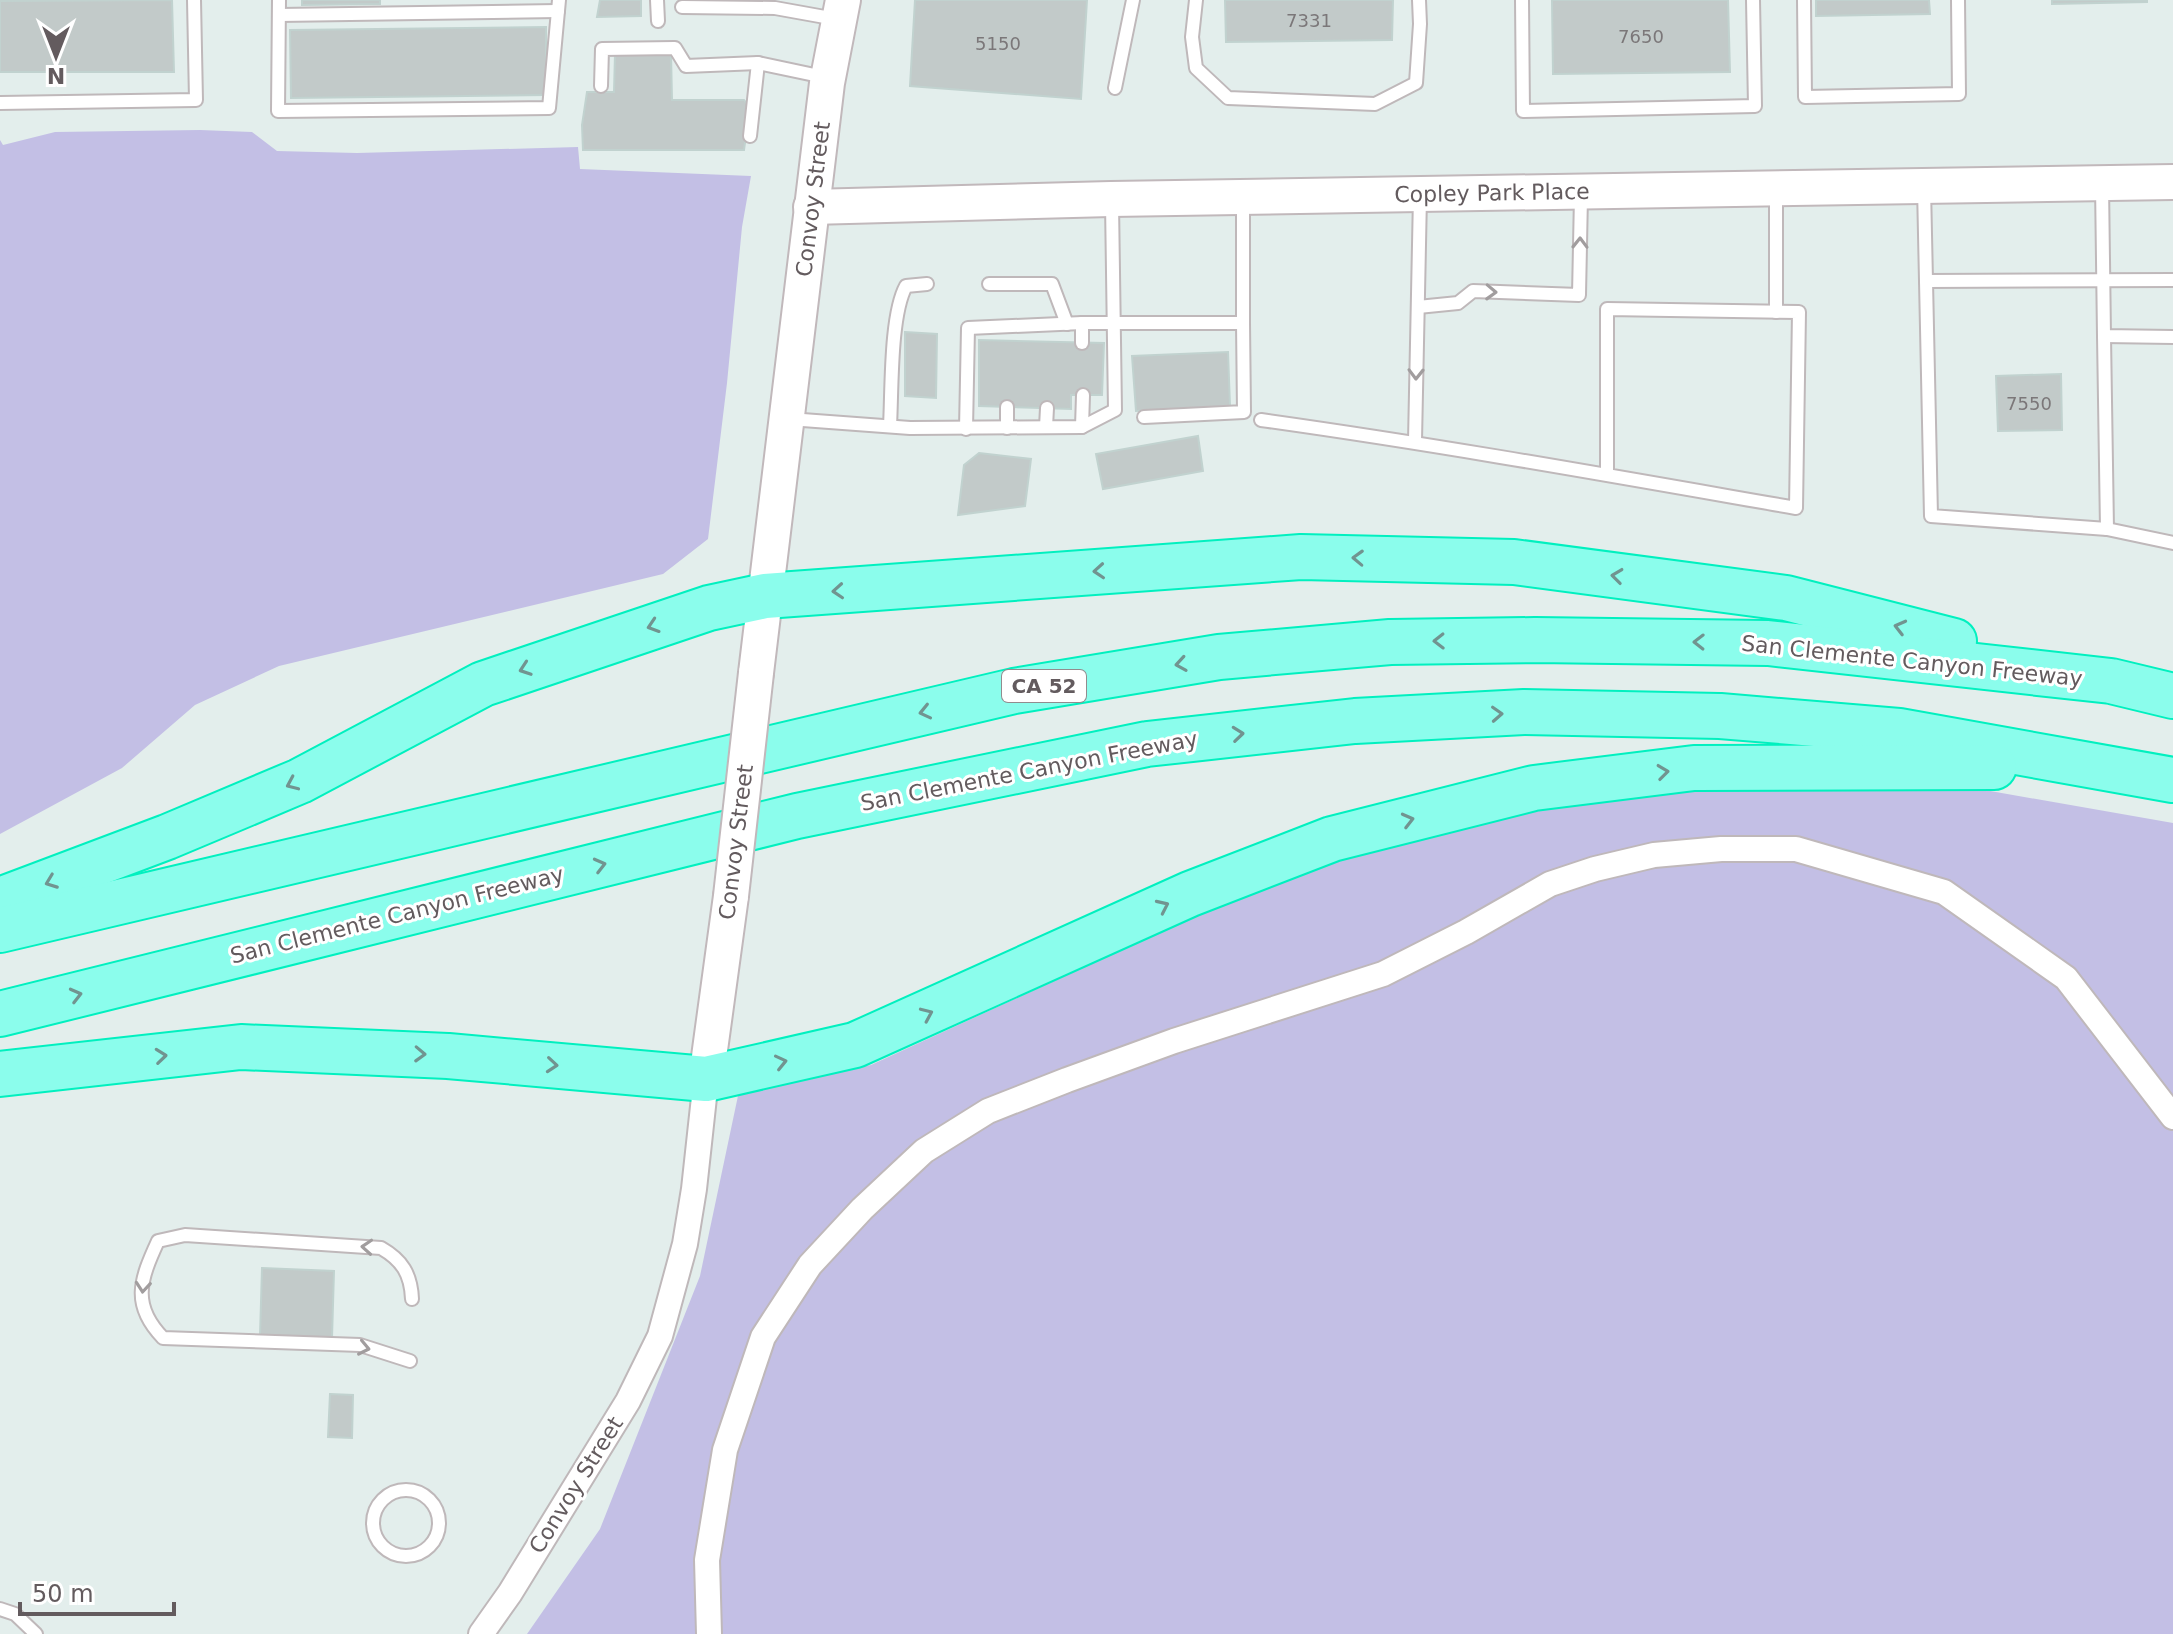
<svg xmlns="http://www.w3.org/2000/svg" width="2173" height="1634" viewBox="0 0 2173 1634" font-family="'DejaVu Sans',sans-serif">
	<rect width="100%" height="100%" fill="#e3eeec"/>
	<g fill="#c3bfe5">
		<polygon points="200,130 252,132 277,151 357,153 578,147 580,169 751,176 742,227 727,383 708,539 663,574 279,666 195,705 122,768 0,834 0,140 3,145 55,132"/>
		<polygon points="1741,782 1979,789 2173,823 2173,1634 527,1634 600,1529 700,1276 739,1091 871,1065 1276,879 1492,808"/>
	</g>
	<g fill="#c2cac9" stroke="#c1d2cf" stroke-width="2">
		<polygon points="172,0 174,72 0,72 0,1"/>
		<polygon points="302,0 380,0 380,4 302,5"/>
		<polygon points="600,0 641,0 641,16 597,17"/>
		<polygon points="915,0 1087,0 1081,99 910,86"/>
		<polygon points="1225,0 1393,0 1392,40 1226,42"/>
		<polygon points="1552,0 1728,0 1730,72 1553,74"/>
		<polygon points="1816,0 1929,0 1930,14 1816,16"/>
		<polygon points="2052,0 2147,0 2147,2 2052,4"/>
		<polygon points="546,27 546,95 291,98 290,30"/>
		<polygon points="671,53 672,100 744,100 750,108 744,150 583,150 582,125 587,92 614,92 615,54"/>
		<polygon points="905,332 937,334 936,398 905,396"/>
		<polygon points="979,340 1104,343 1102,395 1071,395 1071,409 979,406"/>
		<polygon points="1228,352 1230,406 1136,411 1132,356"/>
		<polygon points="2061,374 2062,430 1998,431 1996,376"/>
		<polygon points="1198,436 1203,471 1103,489 1096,454"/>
		<polygon points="979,453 1031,459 1025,506 958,515 964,465"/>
		<polygon points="262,1268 334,1271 332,1338 260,1336"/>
		<polygon points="330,1394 353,1395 352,1438 328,1437"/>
	</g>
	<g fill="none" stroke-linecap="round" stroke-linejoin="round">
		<defs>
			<g id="service">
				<polyline points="279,0 278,111 549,108 559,0"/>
				<polyline points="657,0 658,21"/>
				<polyline points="1196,0 1192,37 1196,68 1228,98 1375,104 1416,83 1420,24 1419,0"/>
				<polyline points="1522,0 1523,111 1755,106 1753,0"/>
				<polyline points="1804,0 1805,97 1959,94 1958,0"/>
				<polyline points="682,7 775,8 836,19"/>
				<polyline points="279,15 558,11"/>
				<polyline points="601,86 602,49 675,48 686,66 758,63 824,77"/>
				<polyline points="1115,88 1133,0"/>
				<polyline points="0,103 196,100 194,0"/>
				<polyline points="750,136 758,63"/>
				<polyline points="2102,184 2104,336 2173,337"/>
				<polyline points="1924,187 1931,516 2107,529 2173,543"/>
				<polyline points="1776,191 1776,312"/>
				<polyline points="1926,281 2173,280"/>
				<polyline points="989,284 1052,284 1067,324"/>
				<polyline points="1418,307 1458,303 1473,291 1579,295 1581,196"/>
				<polyline points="1082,323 1082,343"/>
				<polyline points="2104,336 2107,529"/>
				<polyline points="1007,407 1007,428"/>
				<polyline points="1144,417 1244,412 1243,323"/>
				<polyline points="789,419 910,428 1082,427 1115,410 1112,203"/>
				<path d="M1261,420c179,25 357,57 535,88l3,-196 -192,-3v166"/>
				<path d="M890,426c2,-35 0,-111 16,-140l21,-2"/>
				<polyline points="1046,427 1047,408"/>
				<polyline points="1082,427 1083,395"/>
				<polyline points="966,429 968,328 1082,323 1243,323 1243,200"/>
				<polyline points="1415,441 1420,196"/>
				<path d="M410,1361l-50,-16 -197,-7c-32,-33 -23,-58 -5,-97l27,-6 196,13c21,12 30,26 31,51"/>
				<circle cx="406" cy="1523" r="33"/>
				<polyline points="0,1609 15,1614 36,1634"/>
			</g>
			<g id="minor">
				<polyline points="481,1634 510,1593 628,1401 660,1336 685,1244 694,1189 706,1079"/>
				<polyline points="709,1634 707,1560 725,1450 763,1337 810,1265 862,1209 924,1151 988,1111 1067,1080 1174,1041 1383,974 1466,932 1550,884 1595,869 1654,855 1721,849 1796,849 1944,892 2066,978 2173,1117"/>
			</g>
			<g id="secondary">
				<polyline points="811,207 1111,199 2173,182"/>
				<polyline points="756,673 827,83 843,0"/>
				<polyline points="706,1079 731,896"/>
			</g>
			<g id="motorway">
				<polyline points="0,900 167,837 300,781 483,684 709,608 765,596 1301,557 1514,562 1786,598 1954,641"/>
				<polyline points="0,930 1014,691 1219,657 1390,642 1535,640 1768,643 2111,681 2173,696"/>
				<polyline points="0,1014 797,816 1147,744 1355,721 1524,712 1720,716 1899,731 2173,780"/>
				<polyline points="0,1074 241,1047 448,1056 706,1079 855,1045 1190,894 1332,839 1534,788 1694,768 1994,767"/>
			</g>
		</defs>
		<use href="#service" stroke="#bfb8ba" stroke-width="16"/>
		<use href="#minor" stroke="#bfb8ba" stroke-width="28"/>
		<use href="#secondary" stroke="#c1b8bb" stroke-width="38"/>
		<use href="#motorway" stroke="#01f0bf" stroke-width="48"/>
		<use href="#service" stroke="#fff" stroke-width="12"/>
		<use href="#minor" stroke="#fff" stroke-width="24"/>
		<use href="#secondary" stroke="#fff" stroke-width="34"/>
		<use href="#motorway" stroke="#8bfdec" stroke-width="44"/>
		<defs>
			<polyline id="secondary-bridge" points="731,896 756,673"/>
		</defs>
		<use href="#secondary-bridge" stroke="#c1b8bb" stroke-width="38" stroke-linecap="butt"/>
		<use href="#secondary-bridge" stroke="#fff" stroke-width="34"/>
	</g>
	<defs><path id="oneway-chevron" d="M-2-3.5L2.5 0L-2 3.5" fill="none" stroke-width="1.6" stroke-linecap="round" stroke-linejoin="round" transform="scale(2)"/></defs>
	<g stroke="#a19d9e">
		<use href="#oneway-chevron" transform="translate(1580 243) rotate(-89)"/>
		<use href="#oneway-chevron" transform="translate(1491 292) rotate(2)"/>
		<use href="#oneway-chevron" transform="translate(1416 374) rotate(91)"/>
		<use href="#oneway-chevron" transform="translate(367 1247) rotate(-176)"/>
		<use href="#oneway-chevron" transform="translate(143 1287) rotate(95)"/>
		<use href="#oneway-chevron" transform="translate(364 1348) rotate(12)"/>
	</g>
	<g stroke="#719490">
		<use href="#oneway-chevron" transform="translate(1358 558) rotate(-178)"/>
		<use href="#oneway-chevron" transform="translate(1099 571) rotate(176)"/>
		<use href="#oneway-chevron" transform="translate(1617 576) rotate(-173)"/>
		<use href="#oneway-chevron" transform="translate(838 591) rotate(176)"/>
		<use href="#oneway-chevron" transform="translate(653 626) rotate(162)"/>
		<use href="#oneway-chevron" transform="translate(1900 627) rotate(-166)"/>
		<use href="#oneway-chevron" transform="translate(1439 641) rotate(179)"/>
		<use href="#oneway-chevron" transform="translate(1699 642) rotate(-179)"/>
		<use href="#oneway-chevron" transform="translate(1181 664) rotate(171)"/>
		<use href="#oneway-chevron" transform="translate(525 669) rotate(161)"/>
		<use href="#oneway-chevron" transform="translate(925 712) rotate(167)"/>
		<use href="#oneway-chevron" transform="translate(1497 714) rotate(-3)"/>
		<use href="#oneway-chevron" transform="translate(1238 734) rotate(-6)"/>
		<use href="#oneway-chevron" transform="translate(1663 772) rotate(-7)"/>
		<use href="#oneway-chevron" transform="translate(292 784) rotate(156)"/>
		<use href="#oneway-chevron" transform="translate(1408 820) rotate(-14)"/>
		<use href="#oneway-chevron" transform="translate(600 865) rotate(-14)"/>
		<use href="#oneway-chevron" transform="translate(51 882) rotate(159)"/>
		<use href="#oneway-chevron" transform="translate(1163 906) rotate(-25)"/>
		<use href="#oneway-chevron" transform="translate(76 995) rotate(-14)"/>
		<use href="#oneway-chevron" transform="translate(927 1014) rotate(-24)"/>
		<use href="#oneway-chevron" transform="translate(420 1054) rotate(2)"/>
		<use href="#oneway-chevron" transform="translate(161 1056) rotate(-6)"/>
		<use href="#oneway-chevron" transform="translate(781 1062) rotate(-13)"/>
		<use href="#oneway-chevron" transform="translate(552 1065) rotate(5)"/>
	</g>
	<g text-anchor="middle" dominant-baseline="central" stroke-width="6" stroke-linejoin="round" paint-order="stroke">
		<g font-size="18" fill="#7b7779">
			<text x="1309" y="20">7331</text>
			<text x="1641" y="36">7650</text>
			<text x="998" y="43">5150</text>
			<text x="2029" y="403">7550</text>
		</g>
		<rect fill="#fff" stroke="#928c8e" stroke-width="2" x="1002" y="670" width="84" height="32" rx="6"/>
		<g font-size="20" font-weight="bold" fill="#635b5e">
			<text x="1044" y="686">CA 52</text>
		</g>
		<g font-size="22" fill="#635b5e" stroke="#fff">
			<text transform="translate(1492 193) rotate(-1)">Copley Park Place</text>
			<text transform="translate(813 199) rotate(-83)">Convoy Street</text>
			<text transform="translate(1912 661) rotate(6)">San Clemente Canyon Freeway</text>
			<text transform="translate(1029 771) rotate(-11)">San Clemente Canyon Freeway</text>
			<text transform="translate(736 842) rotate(-83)">Convoy Street</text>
			<text transform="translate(397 915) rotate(-14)">San Clemente Canyon Freeway</text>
			<text transform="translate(576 1485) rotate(-58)">Convoy Street</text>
		</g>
	</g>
	<g transform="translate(56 56) rotate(180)" stroke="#ffffff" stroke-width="6" paint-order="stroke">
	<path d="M0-6L14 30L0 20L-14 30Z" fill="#635b5e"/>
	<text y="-12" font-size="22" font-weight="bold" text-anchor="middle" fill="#635b5e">N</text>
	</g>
	<path d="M20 1602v12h154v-12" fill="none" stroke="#635b5e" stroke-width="4"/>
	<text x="32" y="1602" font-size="24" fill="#635b5e" stroke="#ffffff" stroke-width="6" paint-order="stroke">50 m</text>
</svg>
